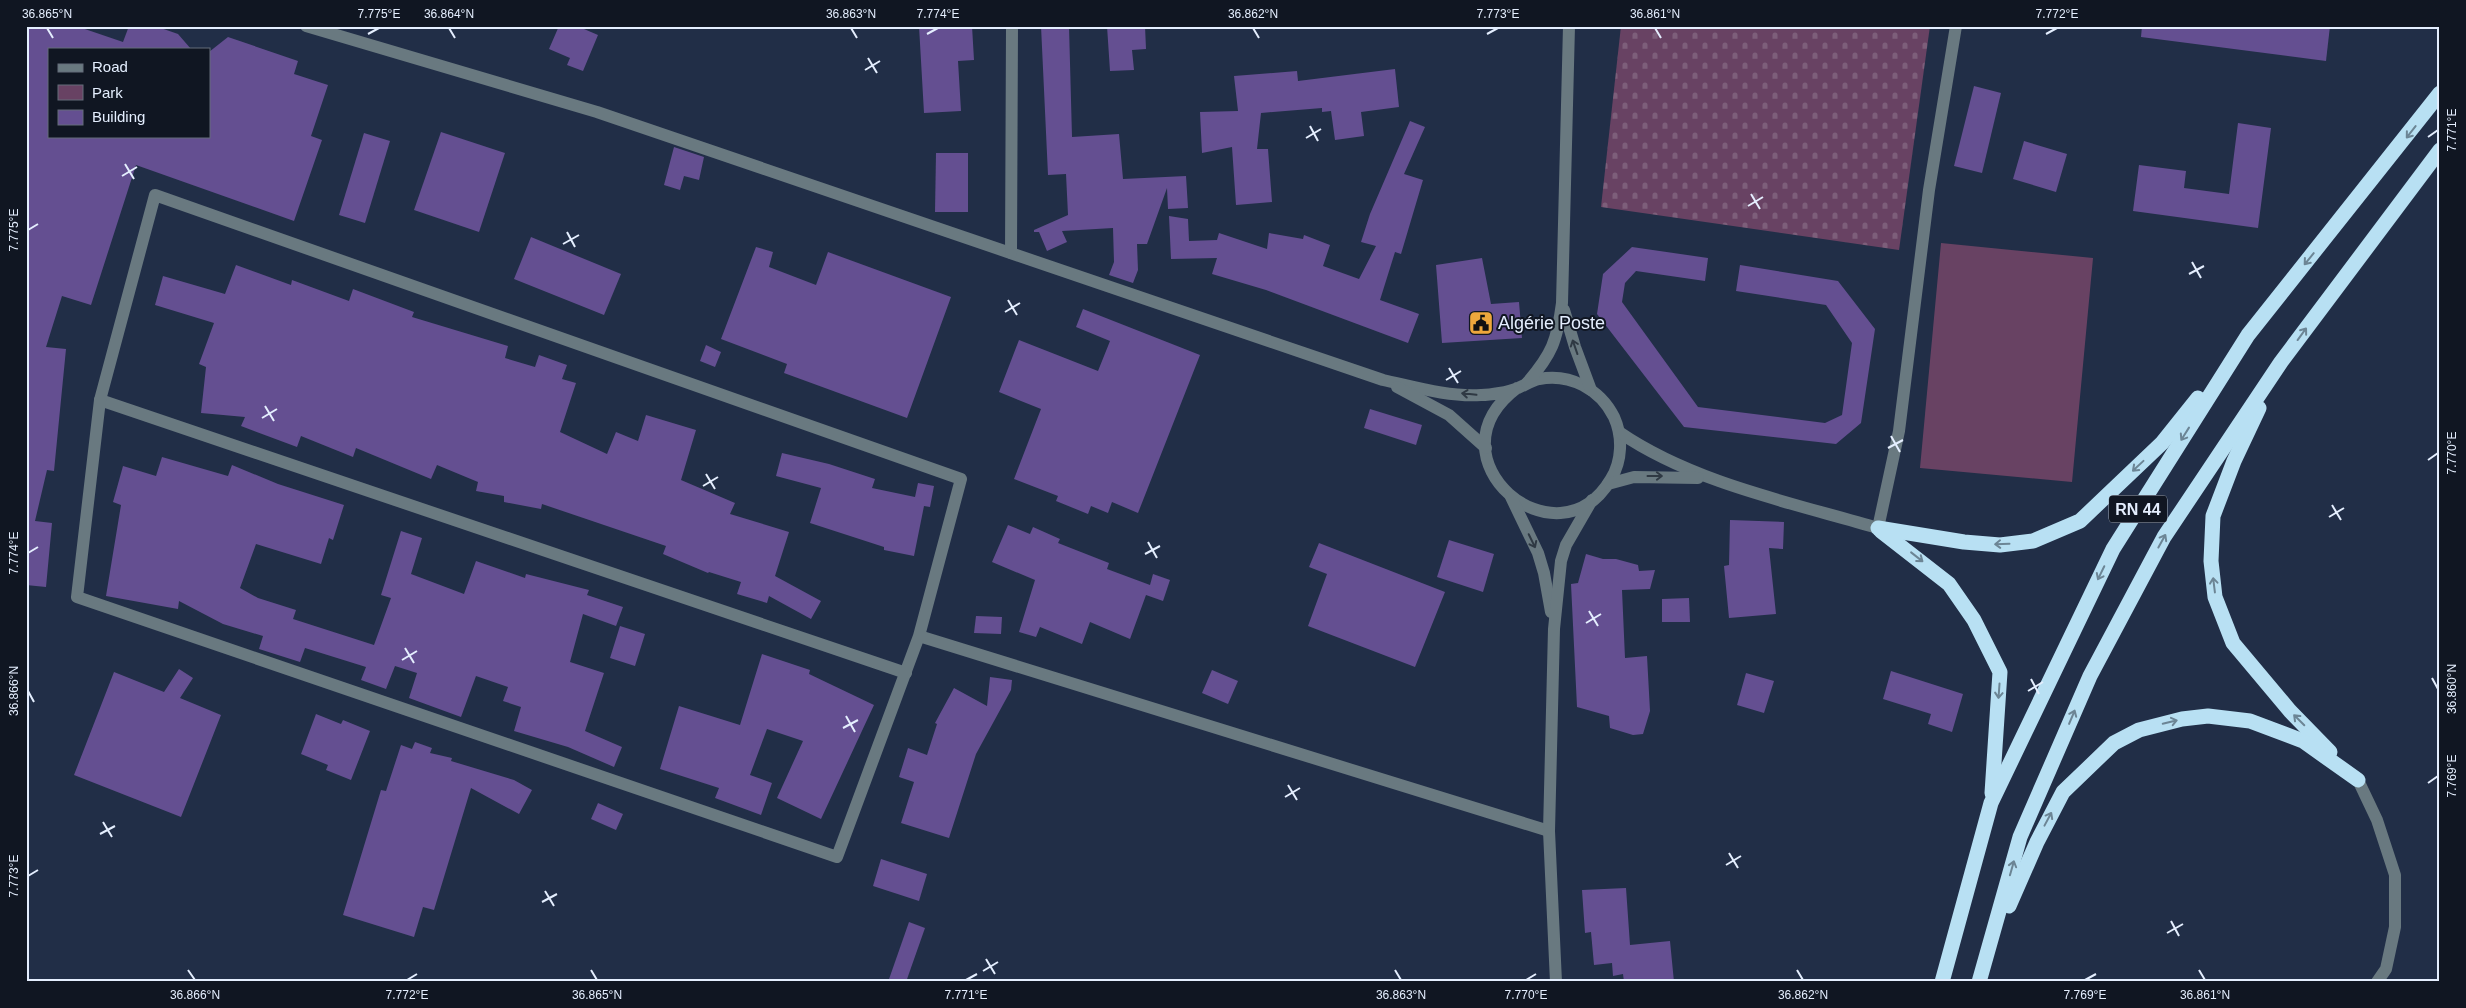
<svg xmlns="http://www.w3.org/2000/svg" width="2466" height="1008" viewBox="0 0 2466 1008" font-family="Helvetica,sans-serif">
	<defs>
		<pattern id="cemetery-stones" width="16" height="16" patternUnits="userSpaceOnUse" patternTransform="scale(1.25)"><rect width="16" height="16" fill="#684263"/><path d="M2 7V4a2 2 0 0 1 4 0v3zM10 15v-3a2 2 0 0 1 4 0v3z" fill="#7d5e7a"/></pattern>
	</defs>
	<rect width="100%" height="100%" fill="#212e47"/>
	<polygon fill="#684263" points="1941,243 2093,258 2072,482 1920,468"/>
	<polygon fill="url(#cemetery-stones)" points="1621,26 1930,26 1899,250 1601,207"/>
	<g fill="#644f91">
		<polygon points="26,26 76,26 123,42 129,26 155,26 178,34 191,49 49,49 49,136 209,136 209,52 228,37 298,61 294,74 328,85 311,136 322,140 294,221 136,165 91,305 62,296 46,347 66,349 54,471 47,470 35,521 52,523 46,587 26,585"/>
		<polygon points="559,26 577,26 598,35 583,71 567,65 570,58 549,49"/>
		<polygon points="919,26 972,26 974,60 958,61 961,111 924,113"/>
		<polygon points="1041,26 1069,26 1072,137 1119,134 1123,179 1186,176 1188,208 1168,209 1167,188 1147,244 1137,244 1138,270 1133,283 1109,275 1114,262 1113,228 1062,231 1067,242 1047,251 1039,232 1034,232 1034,230 1068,215 1066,174 1048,175"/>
		<polygon points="1107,26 1145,26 1146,49 1132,50 1134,70 1110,71"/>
		<polygon points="2142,26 2330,26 2326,61 2141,37"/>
		<polygon points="1395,69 1399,107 1361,112 1364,136 1335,140 1331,111 1322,112 1322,108 1261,113 1257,149 1268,149 1272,202 1236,205 1232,147 1202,153 1200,112 1238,111 1234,76 1297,71 1298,81"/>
		<polygon points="1974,86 2001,93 1982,173 1954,166"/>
		<polygon points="1410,121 1425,127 1404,174 1423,180 1401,254 1395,252 1380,300 1419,314 1408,343 1266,290 1212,274 1217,258 1171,259 1169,216 1188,219 1189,241 1217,240 1219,233 1267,249 1269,233 1303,239 1304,235 1330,245 1323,266 1359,279 1376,246 1361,242 1370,214"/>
		<polygon points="2238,123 2271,128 2258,228 2133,211 2139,165 2186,171 2184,188 2229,194"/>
		<polygon points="441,132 505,153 479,232 414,210"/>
		<polygon points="364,133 390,141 365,223 339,215"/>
		<polygon points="2024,141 2067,154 2056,192 2013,179"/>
		<polygon points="674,147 704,157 699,180 684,176 680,190 664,185"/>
		<polygon points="936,153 968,153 968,212 935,212"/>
		<polygon points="531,237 621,274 604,315 514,279"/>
		<polygon points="756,247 773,252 769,267 816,285 828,252 951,297 907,418 784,373 787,364 721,339"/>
		<polygon points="1632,247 1708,258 1705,281 1636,271 1625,283 1622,302 1698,407 1825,423 1842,415 1852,343 1826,305 1736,291 1740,265 1838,281 1875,329 1861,423 1836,444 1684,427 1597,314 1603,274"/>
		<polygon points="1482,258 1491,304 1519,302 1522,338 1442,343 1436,265"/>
		<polygon points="236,265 291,285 292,280 349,301 353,289 414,312 412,317 508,346 505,358 535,367 539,355 567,365 562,379 576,383 560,432 607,454 616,432 638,441 646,415 696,430 681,480 735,503 730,514 789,532 775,576 821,601 811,619 769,596 767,603 737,594 741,582 709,572 708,573 663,554 666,546 542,504 541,509 504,502 504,496 476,491 478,482 437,465 431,479 356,448 353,457 301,436 297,447 241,426 245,417 201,413 206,367 199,364 214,323 155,305 163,276 225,294"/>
		<polygon points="1083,309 1200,355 1138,513 1112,502 1108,513 1091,506 1088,514 1056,501 1058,496 1014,479 1041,409 999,392 1019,340 1098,371 1110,341 1076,327"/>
		<polygon points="706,345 721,352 715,367 700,361"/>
		<polygon points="1370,409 1422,425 1416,445 1364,428"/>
		<polygon points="782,453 829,464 875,479 872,488 915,497 918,483 934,486 930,507 924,506 914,556 884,550 884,547 810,523 821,488 776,476"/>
		<polygon points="162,457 228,476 232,465 278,484 344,505 333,540 329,538 321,564 256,544 240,588 258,598 296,610 293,619 374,645 391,598 381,595 401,531 422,538 411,574 464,594 476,561 525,578 526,574 589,590 587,595 623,607 616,626 583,614 570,662 604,673 585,731 622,747 614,767 568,747 514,731 521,707 503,701 508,687 476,676 461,717 409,698 417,673 395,666 386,689 361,680 366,667 305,648 300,662 259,649 263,636 223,624 179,601 178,609 106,596 121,505 113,502 123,466 156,476"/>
		<polygon points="1730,520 1784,522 1783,549 1769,548 1776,614 1729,618 1724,566 1729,565"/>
		<polygon points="1008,525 1030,534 1033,527 1060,539 1058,543 1109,563 1107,569 1150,585 1153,574 1170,580 1163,601 1146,595 1130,639 1090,622 1082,644 1040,627 1036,637 1019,632 1035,580 992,562"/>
		<polygon points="1449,540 1494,554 1483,592 1437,577"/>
		<polygon points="1319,543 1445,592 1415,667 1308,626 1327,574 1309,567"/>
		<polygon points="1586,554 1603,559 1616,559 1638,565 1639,571 1655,570 1650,589 1622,590 1625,658 1647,656 1650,711 1643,734 1633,735 1610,728 1609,716 1577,707 1571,584 1578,583"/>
		<polygon points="1689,598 1690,622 1662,622 1662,599"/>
		<polygon points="976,616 1002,617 1001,634 974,633"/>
		<polygon points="620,626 645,634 635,666 610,658"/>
		<polygon points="762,654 810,670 809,674 874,705 821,819 777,798 803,741 767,729 750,775 772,783 761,815 715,798 719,788 660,769 679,706 740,725"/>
		<polygon points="179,669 193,678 180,698 221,715 181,817 74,775 114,672 164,692"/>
		<polygon points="1212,670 1238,681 1228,704 1202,693"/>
		<polygon points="1891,671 1963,694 1952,732 1928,724 1931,714 1883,699"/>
		<polygon points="1746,673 1774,681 1764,713 1737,705"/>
		<polygon points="990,677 1012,680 1011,690 976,754 949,838 901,823 914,782 899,777 908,748 927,755 937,724 935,723 954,688 987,706"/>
		<polygon points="316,714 341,724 343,720 370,731 351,780 326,770 328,765 301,754"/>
		<polygon points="415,742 432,748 430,753 452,758 451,761 514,780 532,790 519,814 471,788 434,910 423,907 414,937 343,915 381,790 386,791 401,745 412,749"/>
		<polygon points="598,803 623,814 616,830 591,819"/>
		<polygon points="881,859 927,874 919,901 873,886"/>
		<polygon points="1626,888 1630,945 1670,941 1674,982 1624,982 1623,974 1613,976 1612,963 1594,965 1591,932 1585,933 1582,890"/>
		<polygon points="909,922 925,928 906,982 888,982"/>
	</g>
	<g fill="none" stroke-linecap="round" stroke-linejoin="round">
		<g stroke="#697980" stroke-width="12">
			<path d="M306,26l291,86 786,268c32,7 65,17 98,15 10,0 27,-3 37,-7 7,-3 13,-7 21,-9 31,-6 61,10 75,38 9,20 8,44 -3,62 -54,91 -187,-21 -94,-91"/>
			<polyline points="1011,253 1012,26"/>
			<polyline points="1564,310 1575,347 1591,390"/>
			<path d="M1527,383c25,-29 30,-42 35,-80l7,-277"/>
			<polyline points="1397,387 1449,415 1486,448"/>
			<polyline points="100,400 906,673"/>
			<path d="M1619,432c74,51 174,71 259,96l21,-97 30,-241 27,-164"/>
			<polyline points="1608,484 1634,477 1698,478"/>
			<polyline points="1511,497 1538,553 1544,573 1551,612"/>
			<polyline points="919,636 961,479 155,195 100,400 77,597 837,857 919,636 1549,831"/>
			<polyline points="2358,780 2377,820 2395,875 2395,927 2386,969 2377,982"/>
			<polyline points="1556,982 1549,831 1554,629 1561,561 1566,545 1592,500"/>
		</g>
		<g stroke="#b8e0f3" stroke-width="15">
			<polyline points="2259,408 2234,461 2213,516 2211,561 2215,597 2233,643 2290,711 2330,752"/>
			<polyline points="1878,528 1964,542 2000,545 2033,541 2080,521 2162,443 2198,398"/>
			<polyline points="1881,531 1949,584 1974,620 2000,672 1992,793"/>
			<polyline points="2009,906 2037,842 2063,792 2114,743 2139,730 2182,719 2208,716 2250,721 2303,741 2358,780"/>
			<polyline points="1942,982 1991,803 2113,549 2248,335 2440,93"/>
			<polyline points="1979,982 2020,837 2090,676 2164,537 2281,362 2440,150"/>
		</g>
	</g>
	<defs><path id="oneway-shaft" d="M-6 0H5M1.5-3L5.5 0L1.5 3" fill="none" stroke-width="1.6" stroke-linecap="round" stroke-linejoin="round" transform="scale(1.25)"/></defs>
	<g stroke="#6c8595">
		<use href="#oneway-shaft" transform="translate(2411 132) rotate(128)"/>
		<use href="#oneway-shaft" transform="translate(2309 259) rotate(129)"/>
		<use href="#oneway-shaft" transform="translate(2302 334) rotate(-54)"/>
		<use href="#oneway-shaft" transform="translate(2185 434) rotate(122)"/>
		<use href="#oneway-shaft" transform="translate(2138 466) rotate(137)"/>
		<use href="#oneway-shaft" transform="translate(2162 541) rotate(-61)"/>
		<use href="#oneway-shaft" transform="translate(2002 544) rotate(178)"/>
		<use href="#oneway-shaft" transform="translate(1917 557) rotate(38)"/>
		<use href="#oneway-shaft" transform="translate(2101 573) rotate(116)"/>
		<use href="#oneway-shaft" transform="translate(2214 585) rotate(-97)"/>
		<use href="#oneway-shaft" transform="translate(1999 691) rotate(94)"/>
		<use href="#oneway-shaft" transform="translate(2072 717) rotate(-67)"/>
		<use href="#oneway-shaft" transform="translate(2299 720) rotate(-135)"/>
		<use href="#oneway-shaft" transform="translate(2170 722) rotate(-14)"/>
		<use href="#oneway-shaft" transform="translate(2048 819) rotate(-62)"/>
		<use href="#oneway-shaft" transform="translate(2012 868) rotate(-74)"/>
	</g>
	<g stroke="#2f3943">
		<use href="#oneway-shaft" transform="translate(1575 347) rotate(-109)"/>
		<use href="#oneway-shaft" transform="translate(1469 394) rotate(-174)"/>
		<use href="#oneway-shaft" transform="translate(1655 476)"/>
		<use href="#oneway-shaft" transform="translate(1532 541) rotate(64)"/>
	</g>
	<path fill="none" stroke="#e4eefe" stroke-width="2" d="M47,28l6,10M449,28l6,10M851,28l6,10M1253,28l6,10M1655,28l6,10M368,34l11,-6M927,34l11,-6M1487,34l11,-6M2046,34l11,-6M868,58l9,15M865,70l15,-9M1310,126l8,15M2428,137l10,-7M1306,138l15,-9M125,164l9,15M122,176l15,-9M1751,194l9,15M1748,206l15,-9M28,230l10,-6M567,232l8,15M563,244l16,-9M2192,262l9,16M2189,274l15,-8M1008,300l9,15M1005,312l15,-9M1449,368l9,15M1446,380l15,-9M265,406l9,15M262,418l15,-9M1891,436l9,16M1888,448l15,-8M2428,460l10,-7M706,474l9,15M703,486l15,-9M2332,505l9,15M2329,517l15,-9M1148,542l9,16M28,553l10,-6M1145,554l15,-8M1589,611l9,15M1586,623l15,-9M405,648l9,15M402,660l15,-9M2432,678l6,11M2031,679l8,15M28,691l6,11M2028,691l15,-9M846,716l9,16M843,728l15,-8M2428,783l10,-7M1288,785l9,15M1285,797l15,-9M103,822l9,15M100,834l15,-8M1729,853l9,15M1726,865l15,-9M28,876l10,-6M545,891l9,15M542,902l15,-8M2171,921l8,15M2167,933l16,-9M986,959l9,15M188,970l7,10M591,970l6,10M1395,970l6,10M1797,970l6,10M2199,970l6,10M983,971l15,-9M407,980l10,-6M966,980l11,-6M1526,980l10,-6M2085,980l11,-6"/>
	<defs>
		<symbol id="civic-square" viewBox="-11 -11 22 22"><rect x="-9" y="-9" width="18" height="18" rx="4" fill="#eea73c" stroke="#101622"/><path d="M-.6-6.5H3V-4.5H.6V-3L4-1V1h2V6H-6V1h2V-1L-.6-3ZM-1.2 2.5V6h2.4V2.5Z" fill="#111"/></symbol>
	</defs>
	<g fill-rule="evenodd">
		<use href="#civic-square" x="1467" y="309" width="28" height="28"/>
	</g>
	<g text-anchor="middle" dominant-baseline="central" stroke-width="4" stroke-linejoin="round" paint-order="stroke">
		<rect fill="#101622" stroke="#a4adbc" stroke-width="1" x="2109" y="495.5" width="58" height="27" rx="4"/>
		<g font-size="16" font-weight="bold" fill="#e4eefe">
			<text x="2138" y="509">RN 44</text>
		</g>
		<g font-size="18" fill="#e4eefe" stroke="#101622" text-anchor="start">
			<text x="1498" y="323">Algérie Poste</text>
		</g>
	</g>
	<rect width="2466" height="1008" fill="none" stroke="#101622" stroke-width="55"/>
	<rect x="48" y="48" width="162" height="90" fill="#101622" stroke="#656c7a"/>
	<rect x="58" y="64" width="25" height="8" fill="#697980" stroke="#656c7a"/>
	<text x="92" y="72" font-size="15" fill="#e4eefe">Road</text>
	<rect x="58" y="85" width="25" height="15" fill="#684263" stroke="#656c7a"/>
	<text x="92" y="98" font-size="15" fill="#e4eefe">Park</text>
	<rect x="58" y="110" width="25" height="15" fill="#644f91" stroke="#656c7a"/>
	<text x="92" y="122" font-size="15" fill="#e4eefe">Building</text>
	<rect x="28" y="28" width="2410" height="952" fill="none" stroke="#e4eefe" stroke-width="2"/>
	<g font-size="12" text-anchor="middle" fill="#e4eefe">
		<text x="47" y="18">36.865°N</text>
		<text x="379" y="18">7.775°E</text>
		<text x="449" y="18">36.864°N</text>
		<text x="851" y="18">36.863°N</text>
		<text x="938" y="18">7.774°E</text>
		<text x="1253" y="18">36.862°N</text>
		<text x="1498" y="18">7.773°E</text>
		<text x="1655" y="18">36.861°N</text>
		<text x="2057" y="18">7.772°E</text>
		<text transform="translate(2452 130) rotate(-90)" y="4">7.771°E</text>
		<text transform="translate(14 230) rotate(-90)" y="4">7.775°E</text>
		<text transform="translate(2452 453) rotate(-90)" y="4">7.770°E</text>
		<text transform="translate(14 553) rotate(-90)" y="4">7.774°E</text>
		<text transform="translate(2452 689) rotate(-90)" y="4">36.860°N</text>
		<text transform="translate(14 691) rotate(-90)" y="4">36.866°N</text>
		<text transform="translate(2452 776) rotate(-90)" y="4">7.769°E</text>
		<text transform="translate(14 876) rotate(-90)" y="4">7.773°E</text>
		<text x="195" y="999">36.866°N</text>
		<text x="407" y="999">7.772°E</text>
		<text x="597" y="999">36.865°N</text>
		<text x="966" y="999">7.771°E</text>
		<text x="1401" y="999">36.863°N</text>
		<text x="1526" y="999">7.770°E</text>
		<text x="1803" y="999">36.862°N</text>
		<text x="2085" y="999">7.769°E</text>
		<text x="2205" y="999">36.861°N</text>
	</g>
</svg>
